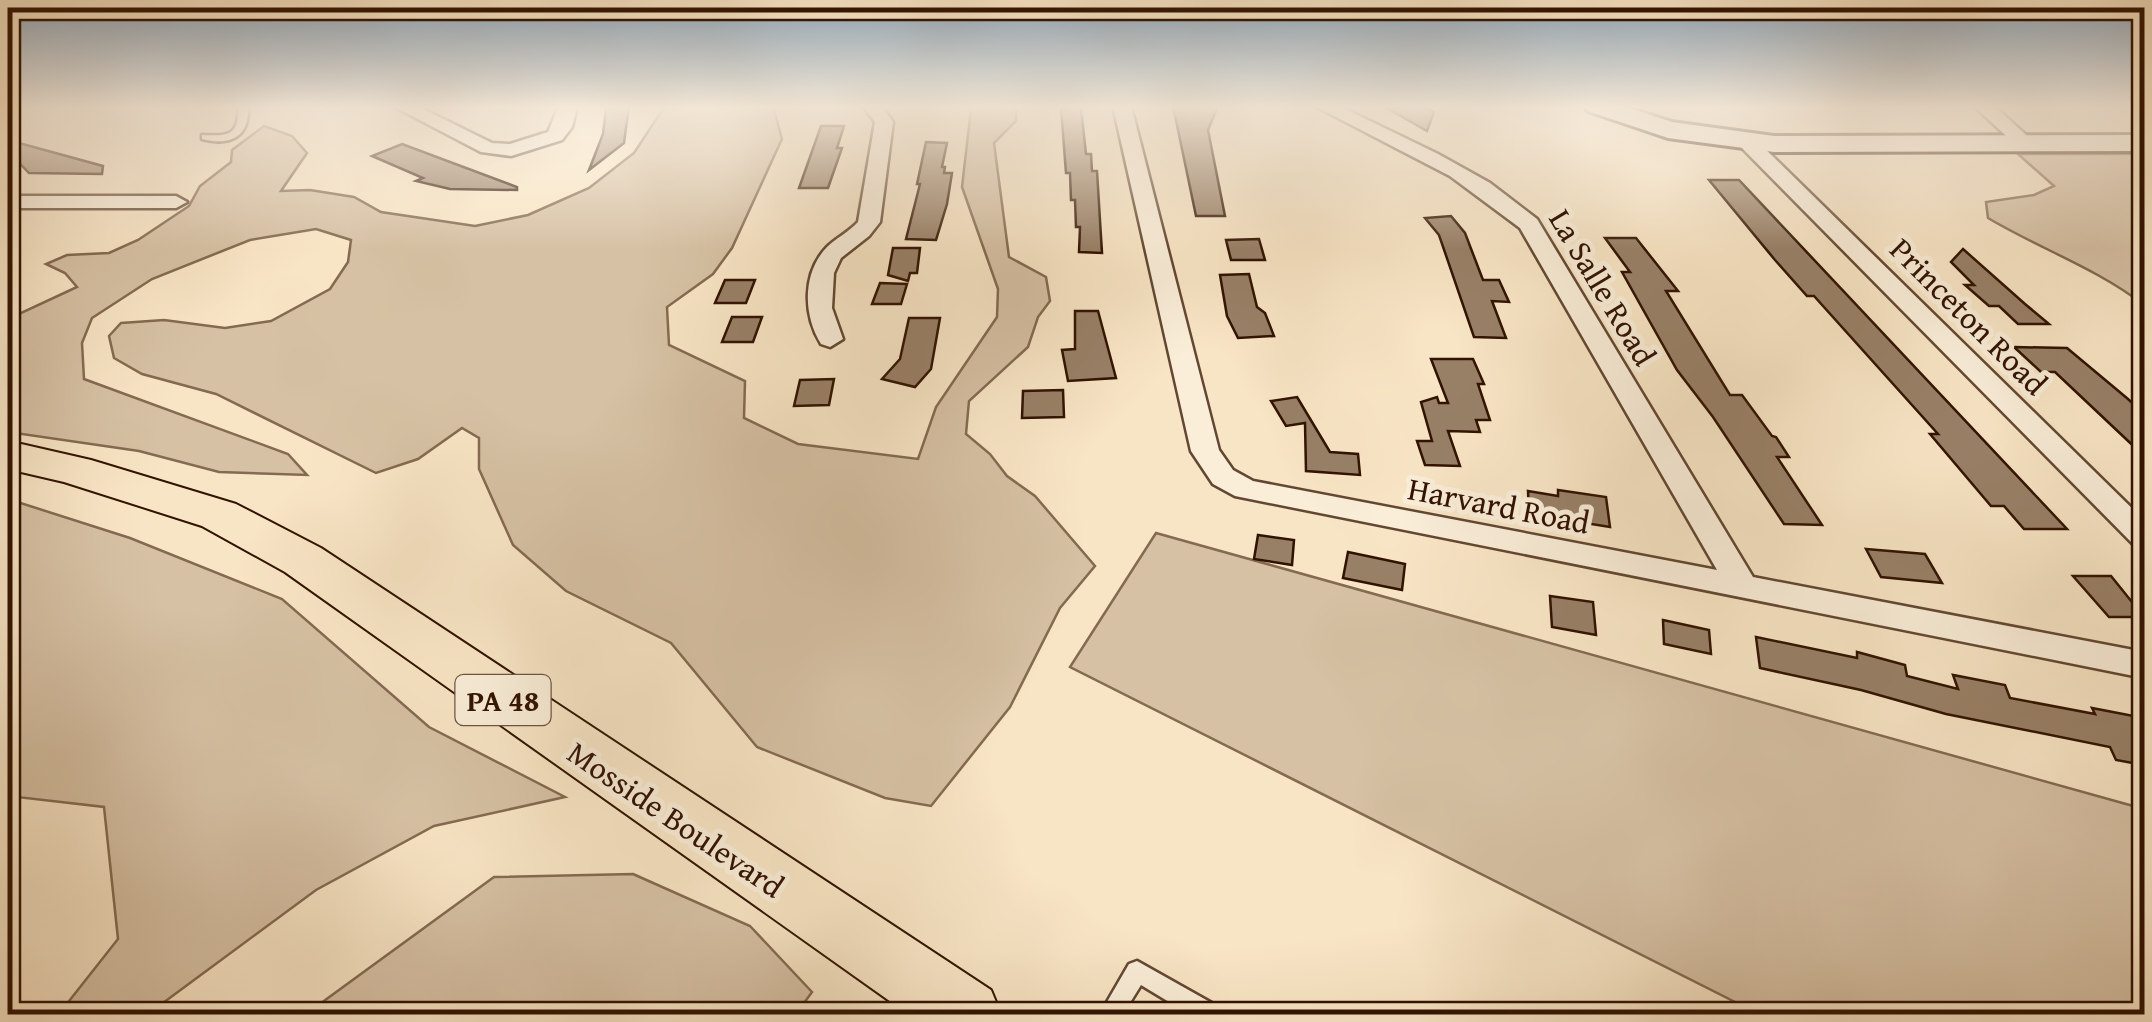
<svg xmlns="http://www.w3.org/2000/svg" width="2152" height="1022" viewBox="0 0 2152 1022" font-family="'Gentium Book Plus',serif">
	<rect width="100%" height="100%" fill="#f8e5c5"/>
	<filter id="stains"><feTurbulence type="fractalNoise" baseFrequency=".002" numOctaves="4"/><feColorMatrix values="0 0 0 0 .2 0 0 0 0 .09 0 0 0 0 .02 0 0 0 .5 -.17"/></filter>
	<radialGradient id="worn" r=".72"><stop offset=".6" stop-color="#630" stop-opacity="0"/><stop offset="1" stop-color="#630" stop-opacity=".3"/></radialGradient>
	<g fill="#d6c1a4" stroke="#846a52" stroke-width="2.5">
		<polygon points="665,106 773,106 782,139 732,248 713,274 667,307 669,345 745,381 744,418 798,444 918,459 936,407 997,317 998,289 962,187 971,109 968,106 1016,106 1016,121 994,143 1009,257 1046,277 1050,301 1038,317 1028,347 969,401 966,434 990,454 1007,476 1035,496 1095,566 1060,608 1010,707 931,806 885,798 757,747 671,643 566,591 513,545 479,469 479,438 462,428 418,459 376,473 216,394 142,374 114,358 109,336 121,323 164,320 225,328 271,321 330,289 348,262 351,240 316,229 250,240 152,279 92,318 82,343 84,379 288,454 307,475 219,472 139,451 8,432 8,319 77,287 65,273 46,264 67,255 109,253 138,240 189,206 200,186 231,162 232,150 264,126 292,136 307,153 281,191 310,190 354,197 381,212 475,226 528,215 589,188 634,153"/>
		<path d="M2018,154h126v151c-48,-37 -104,-56 -156,-87l-2,-16 48,-7 20,-9z"/>
		<polygon points="8,499 130,538 282,599 429,727 565,797 434,826 316,890 148,1014 51,1014 62,1010 118,939 104,807 8,796"/>
		<polygon points="1156,533 2144,809 2144,1014 1759,1014 1070,667"/>
		<polygon points="633,874 750,926 812,992 796,1014 306,1014 494,877"/>
	</g>
	<g fill="#988067" stroke="#311201" stroke-width="2.5">
		<polygon points="629,106 624,143 589,170 603,134 606,108"/>
		<polygon points="1173,106 1218,106 1208,130 1225,216 1196,216"/>
		<polygon points="1383,106 1423,106 1434,112 1427,131"/>
		<polygon points="1061,108 1081,108 1086,154 1091,154 1092,171 1097,171 1102,253 1079,252 1080,227 1076,227 1075,200 1071,200 1070,173 1066,173"/>
		<polygon points="821,126 844,126 837,148 842,148 828,188 799,188"/>
		<polygon points="8,140 103,166 102,174 29,173 8,151"/>
		<polygon points="926,142 947,143 942,167 945,167 944,173 952,173 947,204 936,240 906,239 920,184 917,184"/>
		<polygon points="402,144 517,187 517,190 450,189 416,181 423,178 372,156"/>
		<polygon points="1709,180 1739,180 2067,529 2024,529 2004,506 1991,506 1930,434 1938,434 1814,296 1807,296 1775,260"/>
		<polygon points="1451,216 1465,233 1483,280 1499,280 1509,302 1492,301 1506,338 1474,337 1439,235 1425,218"/>
		<polygon points="1605,238 1636,238 1678,291 1666,291 1730,395 1742,395 1772,436 1776,437 1789,457 1777,457 1822,525 1784,524 1713,417 1677,370 1622,272 1630,272"/>
		<polygon points="1259,239 1265,260 1231,260 1226,240"/>
		<polygon points="893,248 920,248 917,273 910,273 908,281 888,275"/>
		<polygon points="1963,249 2025,304 2049,324 2018,324 1999,306 1989,306 1965,285 1974,285 1951,262"/>
		<polygon points="1249,274 1257,307 1265,313 1274,336 1238,338 1227,316 1220,275"/>
		<polygon points="725,280 755,280 746,303 715,303"/>
		<polygon points="880,283 907,284 901,304 872,304"/>
		<polygon points="1075,311 1098,311 1116,378 1068,381 1062,350 1075,349"/>
		<polygon points="732,317 762,317 753,342 722,342"/>
		<polygon points="909,318 940,318 931,369 915,387 882,379 900,359"/>
		<polygon points="2014,347 2067,348 2128,399 2144,414 2144,456 2055,372 2041,372"/>
		<polygon points="1431,359 1473,359 1484,384 1478,384 1490,420 1476,420 1480,432 1448,431 1460,466 1425,465 1417,441 1432,441 1421,402 1437,397 1439,403 1448,403"/>
		<polygon points="834,379 829,405 794,406 800,380"/>
		<polygon points="1063,390 1064,417 1022,418 1023,391"/>
		<polygon points="1297,397 1330,452 1358,454 1360,475 1306,471 1305,423 1286,426 1271,401"/>
		<polygon points="1558,490 1606,497 1610,527 1529,514 1528,491 1558,496"/>
		<polygon points="1258,535 1294,540 1292,565 1254,559"/>
		<polygon points="1866,549 1925,554 1942,583 1881,577"/>
		<polygon points="1348,552 1405,564 1402,590 1343,578"/>
		<polygon points="2073,576 2111,576 2144,617 2109,617"/>
		<polygon points="1550,596 1593,602 1596,635 1552,627"/>
		<polygon points="1663,620 1709,630 1711,654 1664,644"/>
		<polygon points="1756,637 1857,658 1857,652 1905,665 1907,676 1958,689 1953,675 2005,685 2010,698 2095,714 2092,708 2144,718 2144,765 2116,760 2110,747 1946,714 1861,690 1760,668"/>
	</g>
	<g fill="none" stroke-linecap="round" stroke-linejoin="round">
		<defs>
			<g id="lane">
				<path d="M238,106h10c2,32 -19,40 -46,33v-4c24,1 38,2 36,-29z"/>
				<polygon points="1137,961 1217,1006 1220,1014 1189,1014 1141,985 1123,1014 1100,1014 1129,964"/>
			</g>
			<g id="street">
				<polygon points="393,106 417,106 492,143 510,144 548,132 559,106 577,106 572,127 562,140 511,156 481,152"/>
				<path d="M863,106h19l11,16 -13,100 -11,14 -28,22 -7,15 -2,35 11,31 -13,8 -9,-3c-18,-29 -19,-71 6,-97 9,-9 22,-15 31,-25l17,-100z"/>
				<polygon points="1113,106 1131,106 1219,450 1233,470 1253,481 1717,570 1520,228 1450,176 1315,106 1339,106 1438,154 1490,183 1537,219 1753,577 2144,652 2144,678 1235,496 1213,484 1191,451"/>
				<polygon points="1974,106 1994,106 2034,142 2024,148 2017,146"/>
				<polygon points="1747,136 1754,138 2144,520 2144,547 2133,544 1740,146 1737,142"/>
				<polygon points="8,196 176,196 187,202 176,208 8,208"/>
			</g>
			<polygon id="secondary" points="1584,106 1623,106 1672,122 1774,136 2144,135 2144,151 1774,152 1668,138 1588,111"/>
			<polygon id="primary" points="8,441 91,460 236,504 321,548 991,990 1001,1014 908,1014 285,572 202,526 64,482 8,469"/>
		</defs>
		<use href="#lane" stroke="#634732" stroke-width="5"/>
		<use href="#street" stroke="#634732" stroke-width="5"/>
		<use href="#secondary" stroke="#311201" stroke-width="6"/>
		<use href="#primary" stroke="#311201" stroke-width="4"/>
		<use href="#lane" fill="#faeed9" fill-rule="evenodd"/>
		<use href="#street" fill="#faeed9" fill-rule="evenodd"/>
		<use href="#secondary" fill="#faeed9" fill-rule="evenodd"/>
		<use href="#primary" fill="#f8e5c5" fill-rule="evenodd"/>
	</g>
	<linearGradient id="sky" x2="0" y2="1"><stop stop-color="#93abbf"/><stop offset="0.43" stop-color="#fcf3e5"/><stop offset="1" stop-color="#fcf3e5" stop-opacity="0"/></linearGradient>
	<rect width="2152" height="249" fill="url(#sky)"/>
	<g text-anchor="middle" dominant-baseline="central" stroke-width="10" stroke-linejoin="round" paint-order="stroke">
		<rect fill="#faeed9" stroke="#6d5442" stroke-width="2.5" x="455.5" y="675" width="95" height="50" rx="8"/>
		<g font-size="30" font-weight="bold" fill="#311201">
			<text x="503" y="700">PA 48</text>
		</g>
		<g font-size="32" fill="#311201" stroke="#faeed9">
			<text transform="translate(1603 287) rotate(59)">La Salle Road</text>
			<text transform="translate(1969 316) rotate(45)">Princeton Road</text>
			<text transform="translate(1499 505) rotate(11)">Harvard Road</text>
			<text transform="translate(676 819) rotate(34)">Mosside Boulevard</text>
		</g>
	</g>
	<rect width="2152" height="1022" fill="none" stroke="#f8e5c5" stroke-width="40"/>
	<rect x="10" y="10" width="2132" height="1002" fill="none" stroke="#311201" stroke-width="5"/>
	<rect x="20" y="20" width="2112" height="982" fill="none" stroke="#311201" stroke-width="2.5"/>
	<rect width="100%" height="100%" filter="url(#stains)"/>
	<rect width="100%" height="100%" fill="url(#worn)"/>
</svg>
